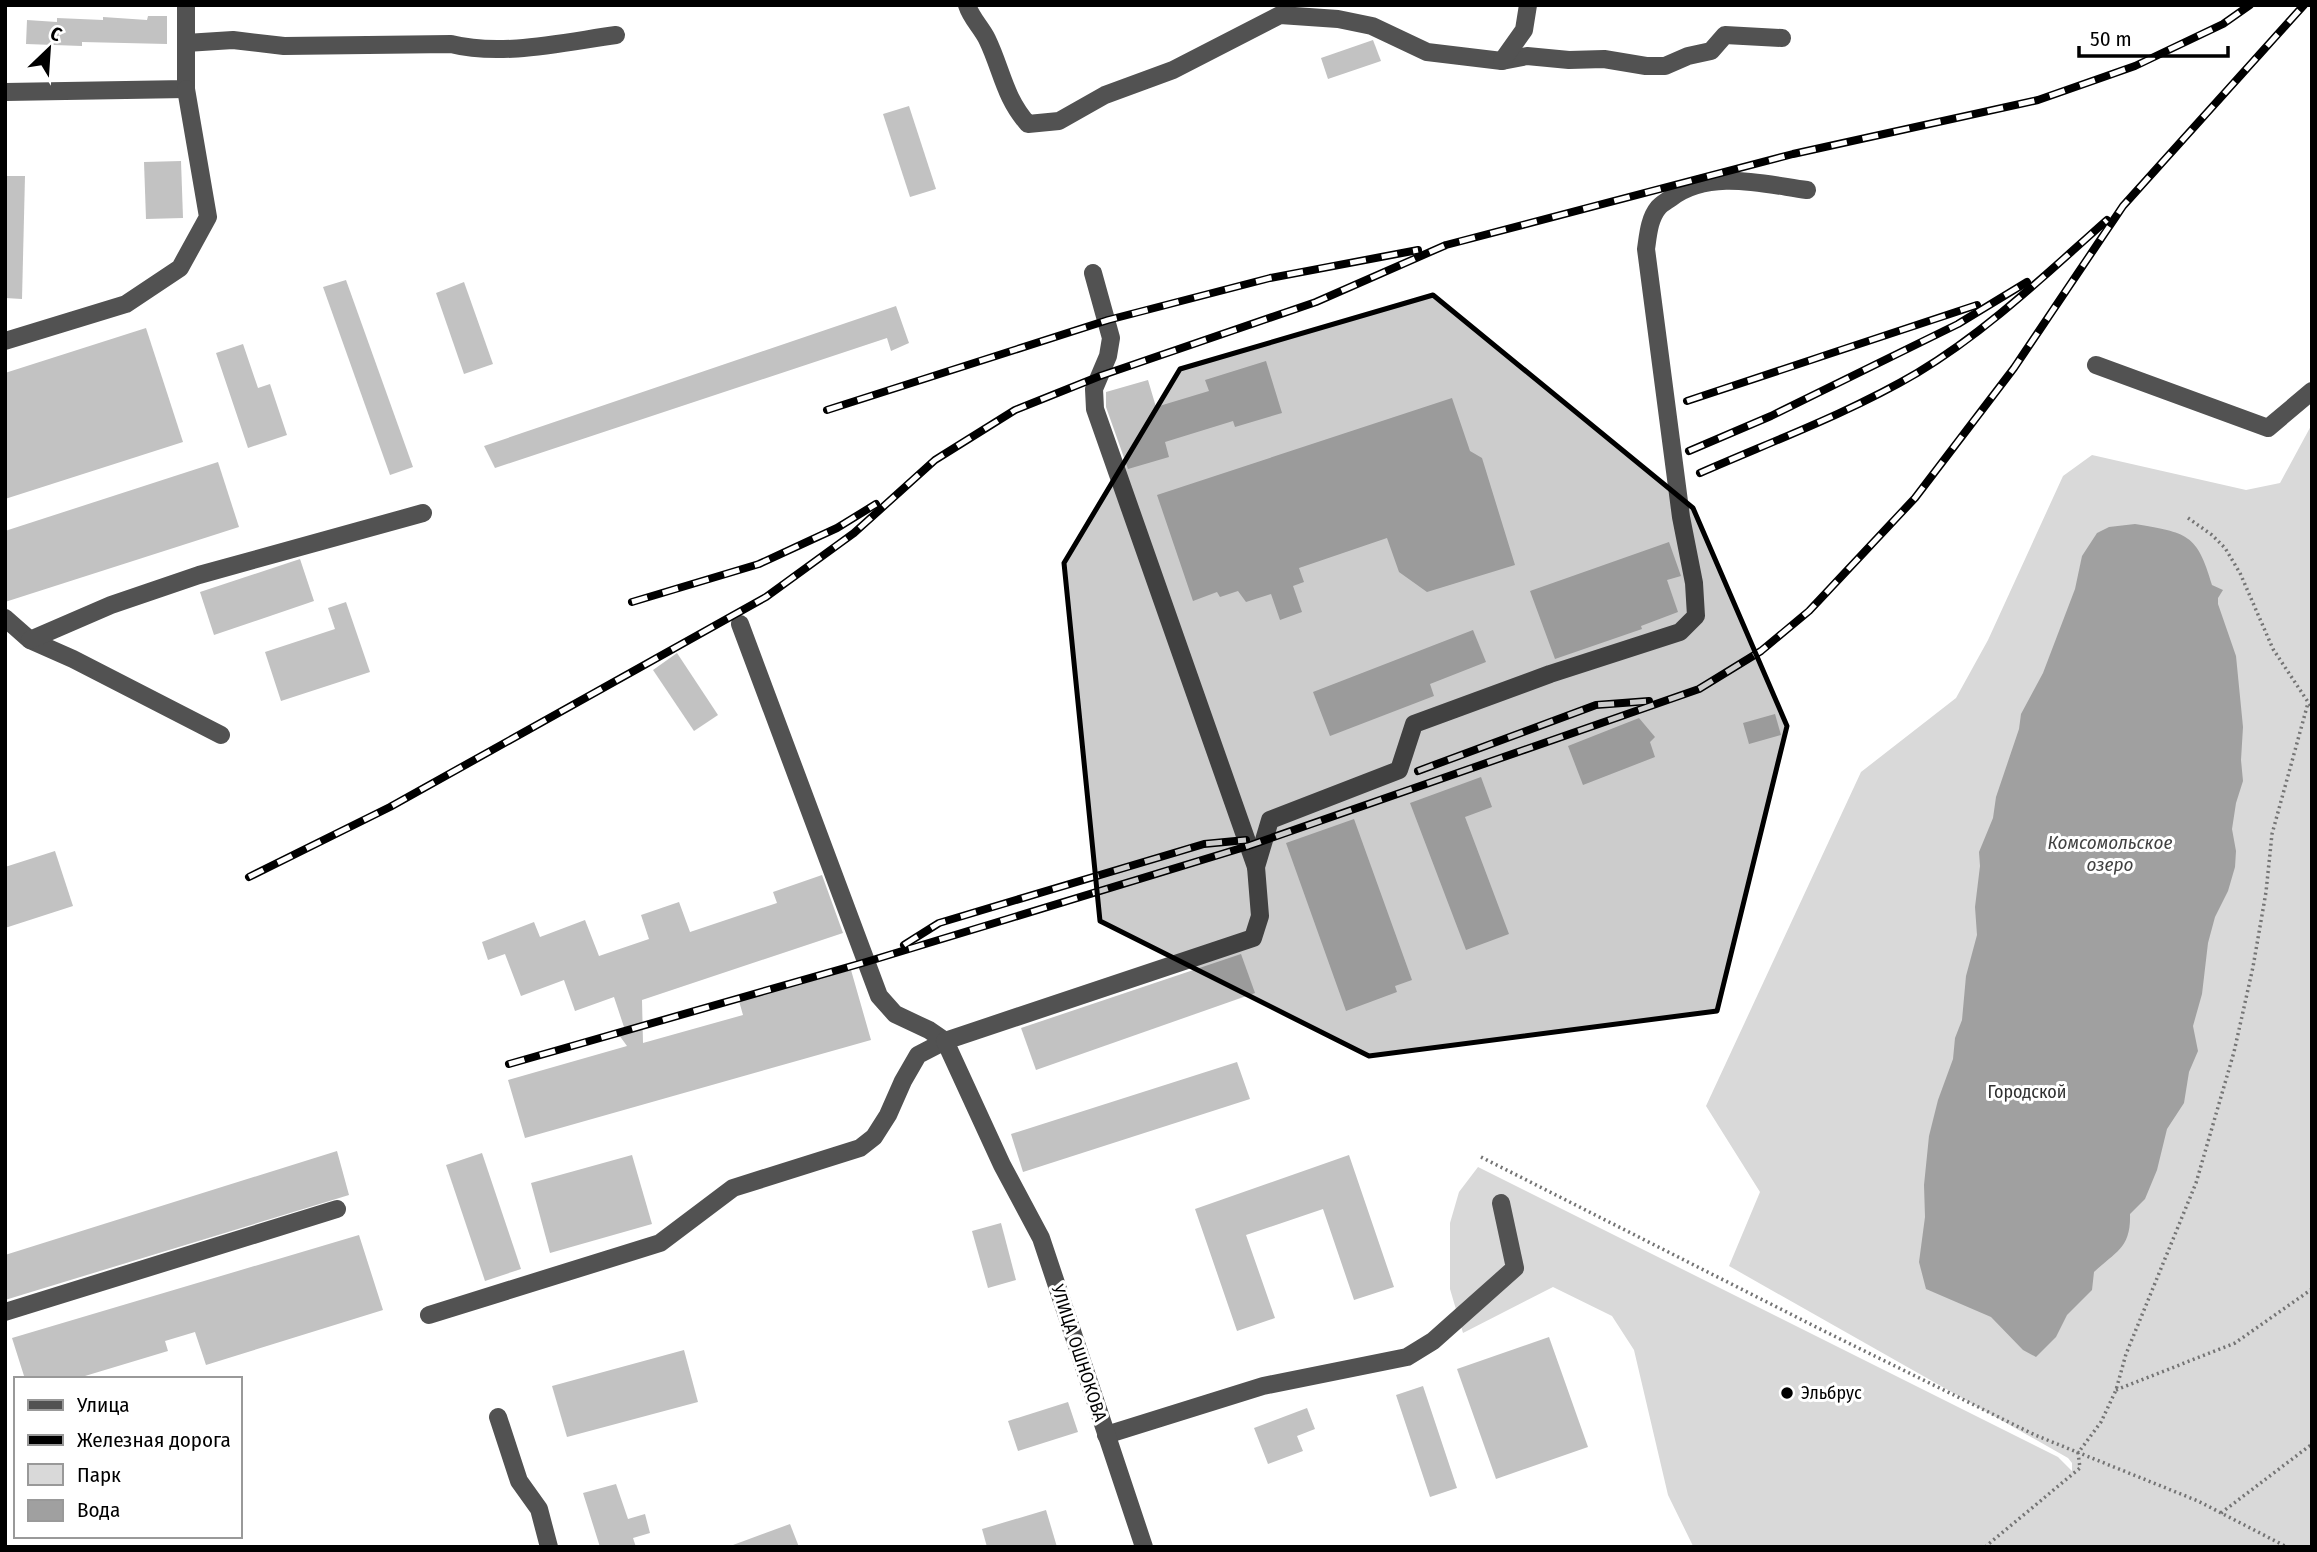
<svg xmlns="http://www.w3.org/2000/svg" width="2317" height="1552" viewBox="0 0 2317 1552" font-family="'Fira Sans Condensed',sans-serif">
	<rect width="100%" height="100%" fill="#fff"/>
	<polygon fill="#d9d9d9" points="2312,424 2312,1543 2307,1547 1669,1547 1669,1545 1693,1546 1668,1495 1634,1350 1612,1316 1553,1287 1463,1333 1450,1289 1450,1223 1459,1192 1478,1167 2058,1457 2072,1471 2072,1463 2068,1458 1729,1266 1760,1192 1706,1106 1861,772 1956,698 1988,640 2063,476 2092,455 2246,490 2280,483"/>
	<path fill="#a0a0a0" d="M2135,524c52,9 62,9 77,61l11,5 -5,8v6l18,52 7,71 -2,33 2,21 -7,22 -4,26 4,22 -1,16 -7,24 -13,26 -7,26 -6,51 -9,32 5,25 -9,21 -5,31 -17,26 -10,41 -12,29 -15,15c1,34 -14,37 -36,58l-2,18 -25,25 -11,22 -20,20 -13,-7 -32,-33 -65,-28 -7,-27 6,-45 -1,-32 5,-49 9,-36 15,-41 2,-21 7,-18 4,-44 11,-41 -2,-28 5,-41 -1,-14 14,-34 3,-21 23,-68 2,-15 22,-41 32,-84 7,-33 15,-23 12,-6z"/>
	<g fill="#c2c2c2">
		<polygon points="148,16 167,16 167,44 82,42 82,46 26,44 27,20 57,22 57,18 103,20 103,17 147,20"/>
		<polygon points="1373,40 1381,61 1328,79 1321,58"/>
		<polygon points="909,106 936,189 910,197 883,114"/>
		<polygon points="181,161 183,218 146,219 144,162"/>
		<polygon points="5,176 25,176 22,299 5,298"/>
		<polygon points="346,280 413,467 390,475 323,287"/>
		<polygon points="464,282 493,364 464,374 436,293"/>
		<polygon points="896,306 909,343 891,351 887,338 495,468 484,446"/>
		<polygon points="146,328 183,442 5,499 5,373"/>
		<polygon points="243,344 258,388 270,384 287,435 248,448 216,353"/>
		<polygon points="1266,361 1282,413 1235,427 1233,421 1165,442 1169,457 1128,469 1106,407 1106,392 1148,380 1156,407 1209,391 1205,380"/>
		<polygon points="1452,398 1470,451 1482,458 1515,565 1427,592 1399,572 1387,538 1299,568 1304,582 1293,586 1302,612 1280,620 1271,594 1246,602 1238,591 1220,597 1217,592 1193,601 1157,495"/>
		<polygon points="218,462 239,527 5,602 5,531"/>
		<polygon points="1669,542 1681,576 1667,580 1678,612 1641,626 1642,629 1555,659 1530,591"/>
		<polygon points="300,559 314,601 214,635 200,592"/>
		<polygon points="346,602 370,672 281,701 265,652 335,629 328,608"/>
		<polygon points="1473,630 1486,662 1430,684 1434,696 1330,736 1313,692"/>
		<polygon points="677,653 718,715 694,731 653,670"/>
		<polygon points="1775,714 1781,735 1749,744 1743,723"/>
		<polygon points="1639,718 1655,737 1650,742 1655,757 1583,785 1568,746"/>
		<polygon points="1481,777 1492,807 1465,817 1509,934 1466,950 1410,803"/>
		<polygon points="1354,819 1412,980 1395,986 1397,992 1346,1011 1286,843"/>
		<polygon points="55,851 73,906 5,928 5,867"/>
		<polygon points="822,875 843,933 642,1000 643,1043 743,1015 739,1001 851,970 871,1040 525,1138 508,1080 627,1046 619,1035 626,1033 614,997 575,1011 564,980 521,996 505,954 488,960 482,942 534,922 540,937 585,920 599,956 649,939 641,915 679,902 690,932 777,903 773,892"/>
		<polygon points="1241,954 1255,993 1036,1070 1021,1028"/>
		<polygon points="1237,1062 1250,1099 1023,1172 1011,1134"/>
		<polygon points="337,1151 349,1195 5,1300 5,1255"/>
		<polygon points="482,1153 521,1269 485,1281 446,1165"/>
		<polygon points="632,1155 652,1224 550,1253 531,1183"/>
		<polygon points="1349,1155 1394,1287 1354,1300 1323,1209 1246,1235 1275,1318 1237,1331 1195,1209"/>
		<polygon points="1001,1223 1016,1280 988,1288 972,1231"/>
		<polygon points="359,1235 383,1310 206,1365 195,1332 165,1341 168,1351 75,1379 25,1379 12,1338"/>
		<polygon points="1549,1337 1588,1447 1496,1479 1457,1369"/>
		<polygon points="684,1350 698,1402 567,1437 552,1386"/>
		<polygon points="1423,1386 1457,1488 1430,1497 1396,1395"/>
		<polygon points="1068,1402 1078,1432 1018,1451 1008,1421"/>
		<polygon points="1307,1408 1315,1429 1297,1436 1303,1451 1268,1464 1254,1428"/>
		<polygon points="616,1484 628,1519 645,1514 650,1533 633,1538 636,1547 600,1547 583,1493"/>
		<polygon points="1046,1510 1057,1547 987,1547 982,1529"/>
		<polygon points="790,1524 799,1547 733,1547 733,1545"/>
	</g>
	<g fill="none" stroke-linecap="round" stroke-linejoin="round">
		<g stroke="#747474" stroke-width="3.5" stroke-dasharray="2 3.5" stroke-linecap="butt">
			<polyline points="2188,518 2212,535 2225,548 2240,573 2273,649 2312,708"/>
			<polyline points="1481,1157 1826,1332 2035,1435 2198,1501 2285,1546"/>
			<polyline points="2116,1390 2235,1343 2312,1289"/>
			<polyline points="2221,1513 2312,1444"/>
			<polyline points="1985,1547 2080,1468 2078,1453 2101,1422 2116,1390 2126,1354 2196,1183 2234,1052 2253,967 2266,892 2272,834 2308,703"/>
		</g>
		<g stroke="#525252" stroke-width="18">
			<path d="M967,5c4,13 14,22 20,34 15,31 17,58 41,85l31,-3 46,-26 68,-25 107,-55 58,4 34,7 55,26 75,9 25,-5 42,4 35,-1 42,7h19l23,-10 23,-5 14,-16 57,3"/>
			<path d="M186,43l47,-3 51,6 167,-2c51,13 114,-2 165,-9"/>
			<polyline points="1502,61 1524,30 1528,5"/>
			<polyline points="5,92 186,89 186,5"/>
			<polyline points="1093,273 1111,338 1108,356 1094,389 1095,409 1256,867"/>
			<polyline points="5,341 126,304 180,268 208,217 186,89"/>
			<polyline points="2096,365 2268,428 2312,391"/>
			<polyline points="5,618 30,640 73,659 221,735"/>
			<polyline points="30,640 111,605 199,575 423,513"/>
			<polyline points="5,1312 337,1209"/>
			<polyline points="429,1315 660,1243 733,1188 860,1148 874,1137 888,1115 903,1081 918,1055 945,1041 929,1030 895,1014 879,996 740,624"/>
			<polyline points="498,1417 519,1481 539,1509 549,1547"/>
			<polyline points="1106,1435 1263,1386 1407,1357 1433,1341 1515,1268 1501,1203"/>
			<path d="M1144,1547l-103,-309 -39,-73 -57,-124 308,-103 7,-22 -4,-49 14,-47 129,-50 15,-46 136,-50 130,-42 16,-16 -2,-33 -13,-66 -35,-268c2,-13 3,-30 12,-41 3,-4 9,-7 13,-10 38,-29 92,-14 136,-8"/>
		</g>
		<defs>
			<g id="rail">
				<polyline points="1687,401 1977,305"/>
				<polyline points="827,410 1108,320 1270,278 1418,250"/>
				<polyline points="1689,451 1771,416 1958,324 2027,282"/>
				<path d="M1700,473c73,-32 149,-60 217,-100 70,-42 129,-99 190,-153"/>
				<polyline points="632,602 759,564 837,528 876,504"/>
				<polyline points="1418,771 1596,705 1649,701"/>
				<polyline points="249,877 390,807 766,597 854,533 935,460 1015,410 1100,376 1316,302 1446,245 1793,154 2038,100 2135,66 2223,24 2250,5"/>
				<polyline points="904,945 939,923 1204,844 1246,840"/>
				<polyline points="509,1064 866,962 1248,846 1699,689 1761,651 1809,611 1915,498 2014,368 2123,206 2304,5"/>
			</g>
		</defs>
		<use href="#rail" stroke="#000" stroke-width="8"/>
		<use href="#rail" stroke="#fff" stroke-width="5" stroke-dasharray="16" stroke-linecap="butt"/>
	</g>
	<path fill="#000" fill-opacity="0.2" stroke="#000" stroke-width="5" stroke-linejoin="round" d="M1433,295l260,213 94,218 -70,285 -348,45 -269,-135 -36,-358 116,-194z"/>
	<circle fill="#000" stroke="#fff" stroke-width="2.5" cx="1787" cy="1393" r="7"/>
	<g text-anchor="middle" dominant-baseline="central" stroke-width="6" stroke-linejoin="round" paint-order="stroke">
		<g font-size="18" fill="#303030" stroke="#fff">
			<text x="2027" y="1092">Городской</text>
		</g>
		<g font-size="18" fill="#000" stroke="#fff">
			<text transform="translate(1079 1353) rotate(72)">УЛИЦА ОШНОКОВА</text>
		</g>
		<g font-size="18" fill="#000" stroke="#fff" text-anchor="start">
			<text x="1801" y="1393">Эльбрус</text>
		</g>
		<g font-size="19" font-style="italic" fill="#414141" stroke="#fff">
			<text x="2110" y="842">Комсомольское<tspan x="2110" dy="22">озеро</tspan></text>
		</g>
	</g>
	<rect width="2317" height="1552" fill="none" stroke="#000000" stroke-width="14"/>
	<rect x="14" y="1377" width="228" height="161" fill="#ffffff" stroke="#999999" stroke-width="2"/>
	<rect x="28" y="1400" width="35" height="10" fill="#525252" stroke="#999999" stroke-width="2"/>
	<text x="77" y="1412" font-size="21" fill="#000000">Улица</text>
	<rect x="28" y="1435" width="35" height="10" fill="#000000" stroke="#999999" stroke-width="2"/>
	<text x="77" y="1447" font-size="21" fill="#000000">Железная дорога</text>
	<rect x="28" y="1464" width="35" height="21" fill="#d9d9d9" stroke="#999999" stroke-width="2"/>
	<text x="77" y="1482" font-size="21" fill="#000000">Парк</text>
	<rect x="28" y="1500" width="35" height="21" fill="#a0a0a0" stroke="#999999" stroke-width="2"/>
	<text x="77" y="1517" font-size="21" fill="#000000">Вода</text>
	<g transform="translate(49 49) rotate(25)" stroke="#ffffff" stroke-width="5" paint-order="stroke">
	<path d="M0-5L12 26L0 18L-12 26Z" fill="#000000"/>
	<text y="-10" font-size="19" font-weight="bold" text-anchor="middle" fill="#000000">С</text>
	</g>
	<path d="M2079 46v10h149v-10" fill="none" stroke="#000000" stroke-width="3.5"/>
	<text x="2090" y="46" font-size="21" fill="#000000" stroke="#ffffff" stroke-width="5" paint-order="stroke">50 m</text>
</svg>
